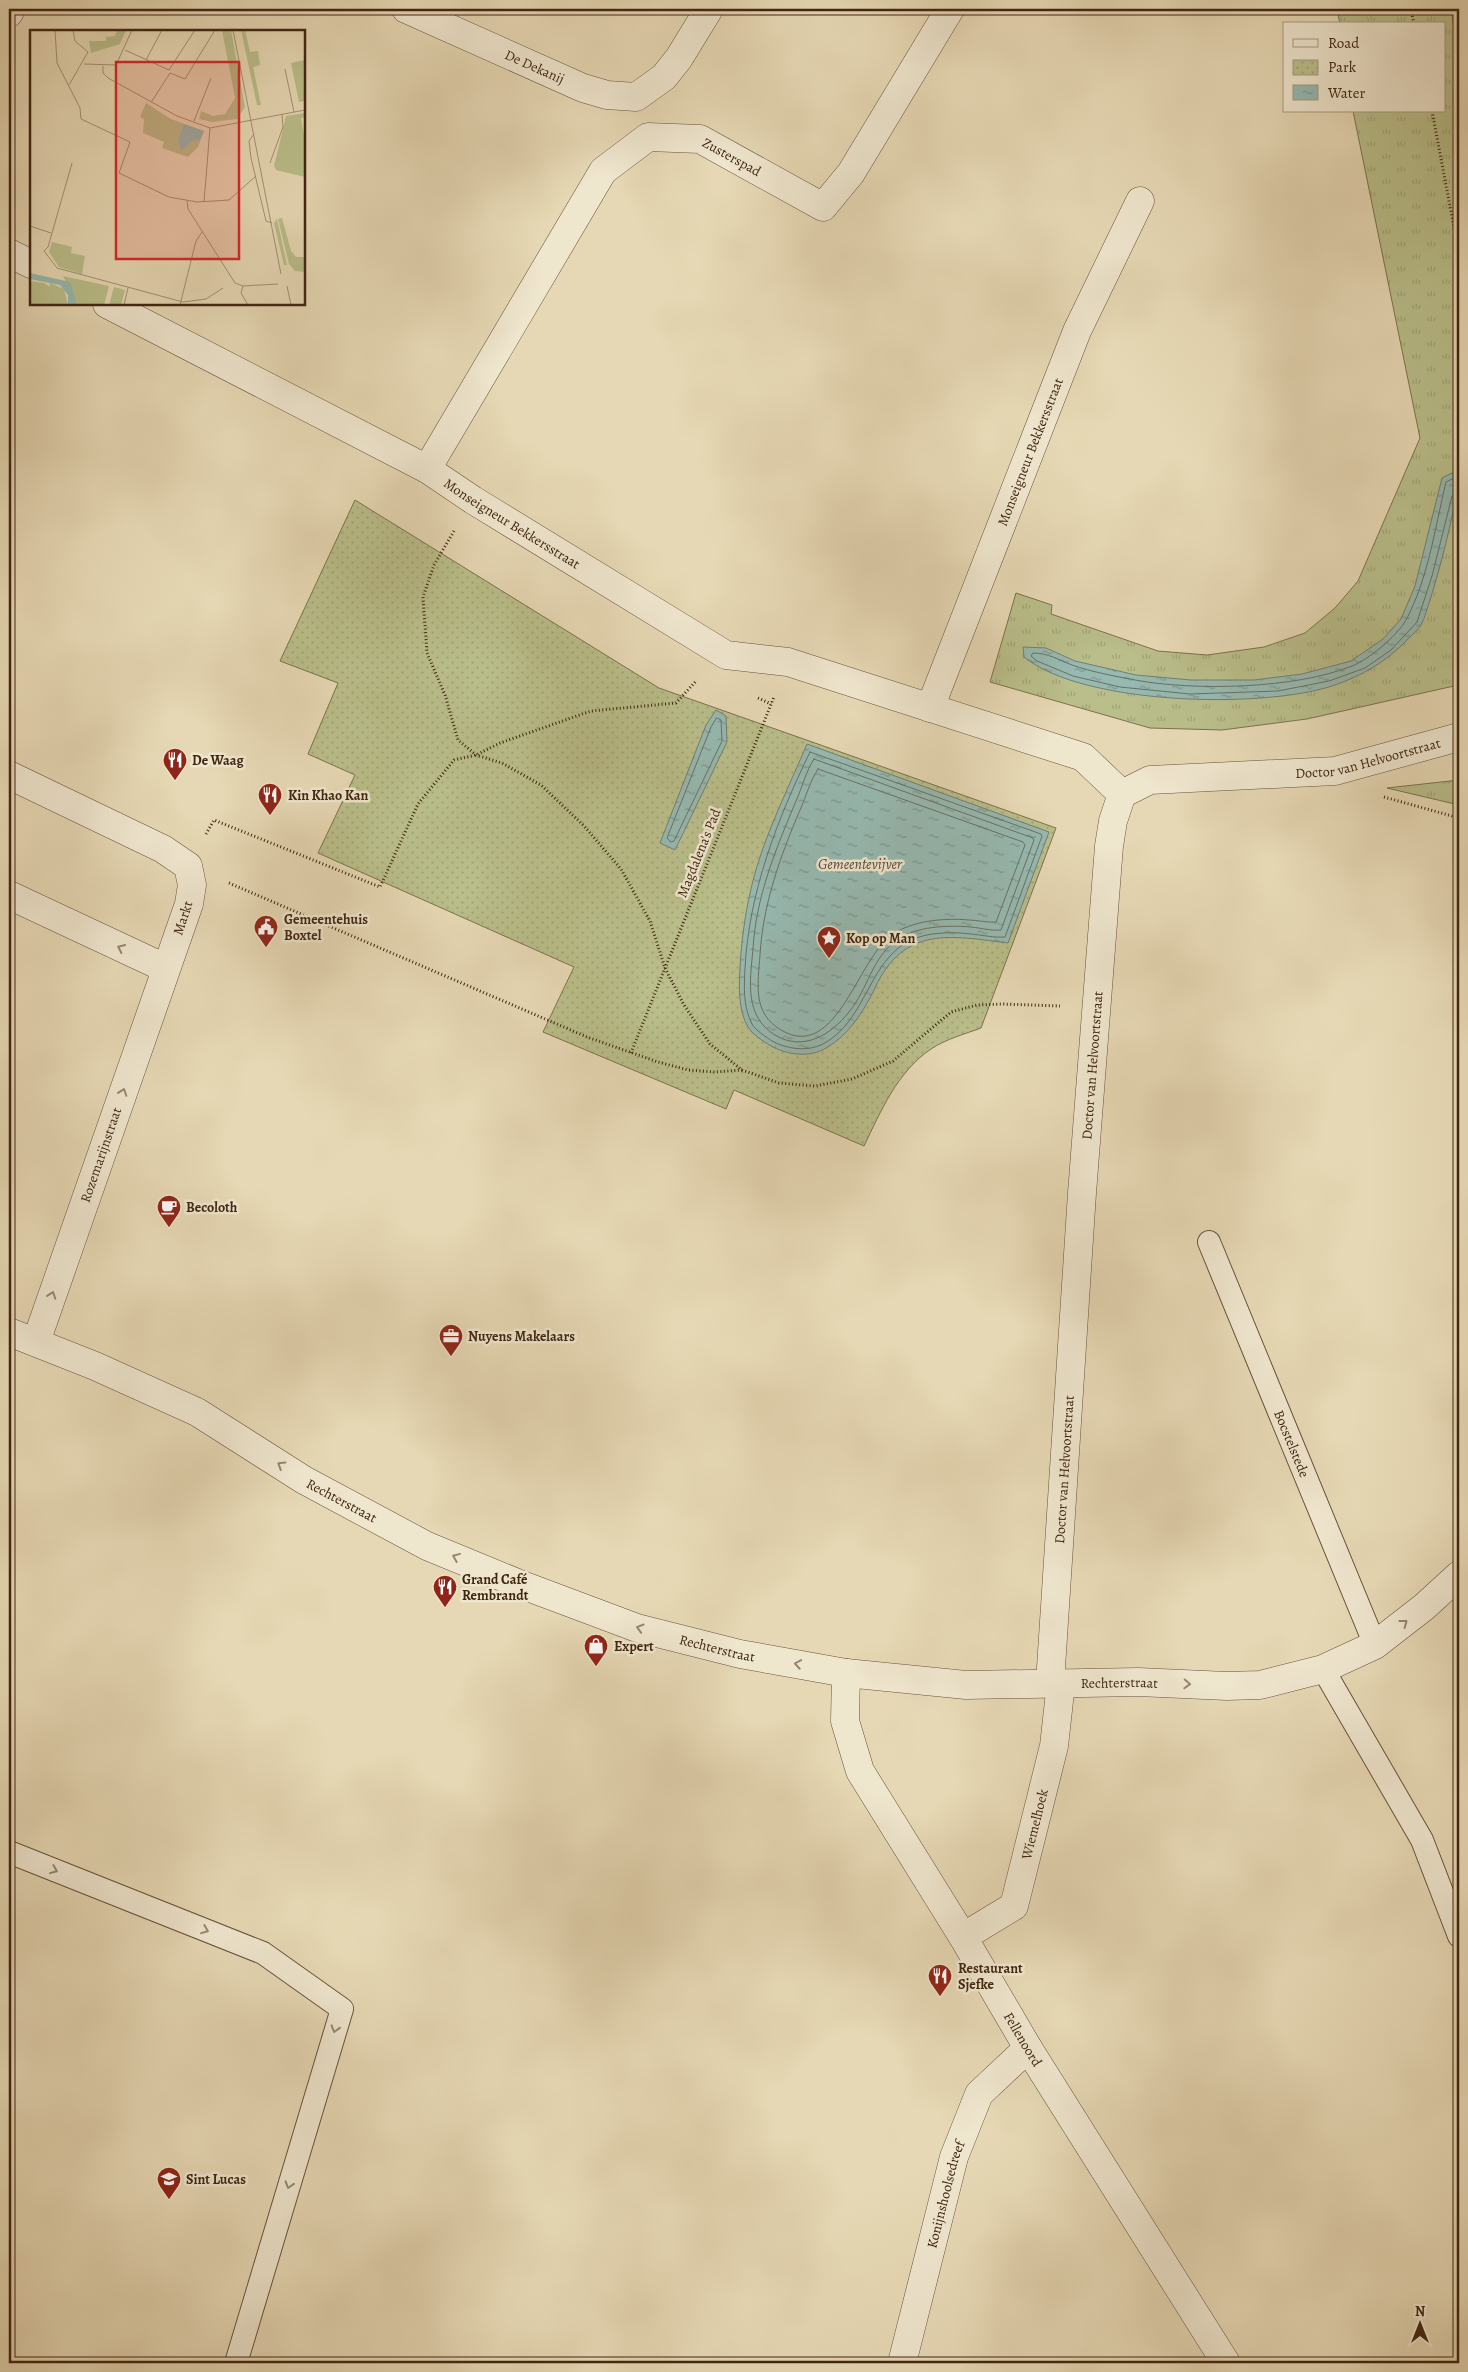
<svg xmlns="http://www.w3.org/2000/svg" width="1468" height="2372" viewBox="0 0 1468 2372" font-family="Alegreya,serif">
	<defs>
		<pattern id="grass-tufts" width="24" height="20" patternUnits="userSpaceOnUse" patternTransform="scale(1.25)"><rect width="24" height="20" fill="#b9be8a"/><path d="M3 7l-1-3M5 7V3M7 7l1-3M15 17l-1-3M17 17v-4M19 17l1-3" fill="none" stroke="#a0a376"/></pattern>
		<pattern id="park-dots" width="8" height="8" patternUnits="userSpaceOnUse" patternTransform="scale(1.25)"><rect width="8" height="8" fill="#b9be8a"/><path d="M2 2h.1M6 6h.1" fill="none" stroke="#a0a376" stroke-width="1.8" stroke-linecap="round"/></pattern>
		<pattern id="water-ripples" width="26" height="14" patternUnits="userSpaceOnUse" patternTransform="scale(1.25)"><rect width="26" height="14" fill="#96b9b1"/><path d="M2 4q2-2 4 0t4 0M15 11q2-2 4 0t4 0" fill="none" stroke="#7c968f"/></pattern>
	</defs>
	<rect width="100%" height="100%" fill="#e6d8b4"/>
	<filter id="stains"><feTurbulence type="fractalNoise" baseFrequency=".004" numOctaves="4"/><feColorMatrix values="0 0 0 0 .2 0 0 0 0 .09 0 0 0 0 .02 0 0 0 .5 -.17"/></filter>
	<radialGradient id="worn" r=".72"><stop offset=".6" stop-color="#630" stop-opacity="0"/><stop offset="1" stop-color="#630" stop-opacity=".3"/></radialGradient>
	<g fill="url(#grass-tufts)" stroke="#7c724e">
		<polygon points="1337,9 1451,9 1459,58 1459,681 1454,686 1307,719 1222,730 1150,728 990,682 1016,593 1052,605 1051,614 1158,651 1207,655 1264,647 1305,633 1335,608 1358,581 1420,438 1353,111 1444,111 1444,24 1340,24"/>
		<polygon points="1459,780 1459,805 1387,788"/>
	</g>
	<path fill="url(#park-dots)" stroke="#7c724e" d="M355,500l304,188 397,140 -75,200c-16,6 -35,11 -50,21 -34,23 -50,62 -67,97l-130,-56 -8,19 -183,-77 31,-65 -256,-114 37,-78 -47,-21 30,-71 -58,-22z"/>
	<g fill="url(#water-ripples)" stroke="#747e71">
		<path d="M1452,473l7,4v10c-9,38 -17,76 -29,113 -3,8 -5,18 -9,25 -3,5 -9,10 -13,14 -22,23 -46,37 -76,47 -71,23 -249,19 -308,-29l-1,-10 23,1 29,13 61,14 55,5h63l48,-6 49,-13 32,-22 18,-20 14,-33 27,-108z"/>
		<polygon points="716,710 726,716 727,742 675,850 660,843 706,725"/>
		<path d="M807,744l242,88 -41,111c-57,-7 -104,-18 -133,45 -11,23 -26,47 -49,60 -16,10 -39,7 -55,-2 -8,-5 -18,-11 -23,-19 -10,-17 -9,-41 -8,-60 2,-36 8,-73 19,-107 13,-40 32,-78 48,-116z"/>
	</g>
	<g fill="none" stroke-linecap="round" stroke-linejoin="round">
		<g stroke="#6b7061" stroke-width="1">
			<path d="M1459,481l-7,-2 -6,3c-11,46 -18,97 -40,138 -9,16 -38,40 -54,46 -57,23 -158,25 -217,14 -21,-4 -43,-8 -63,-15 -13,-5 -24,-12 -39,-12l-2,3 6,5 36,15 47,11 70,7 88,-3 51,-10 36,-13 26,-18 26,-28 15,-46 20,-80 7,-5"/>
			<polygon points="717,718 721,720 722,741 674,841 671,842 667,838 711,727"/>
			<path d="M810,752l231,82 1,2 -37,101c-10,1 -23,-2 -34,-3 -16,-2 -36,-2 -52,3 -51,16 -50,83 -96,107 -16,8 -36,5 -51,-3 -7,-5 -16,-10 -20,-17 -9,-17 -8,-38 -7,-56 4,-76 32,-148 65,-216z"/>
			<path d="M814,759l219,79 1,2 -33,90c-10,1 -20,-2 -30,-3 -23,-2 -55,-1 -74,13 -25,17 -29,49 -48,72 -18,23 -46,40 -74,23 -31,-19 -25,-54 -22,-86 3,-53 23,-100 43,-148 6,-13 10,-30 18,-42z"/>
			<path d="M818,769l205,73 2,3 -29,77c-9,1 -18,-2 -27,-2 -24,-2 -51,0 -73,12 -37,19 -58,132 -115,98 -29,-17 -23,-46 -21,-75 3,-51 20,-98 40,-145 6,-13 10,-29 18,-41z"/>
		</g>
		<defs>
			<g id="lane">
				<path id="s1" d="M1209,1242l166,403"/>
				<polyline points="1323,1669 1422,1840 1459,1936"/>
				<polyline points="9,1852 263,1953 342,2009 236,2363"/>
			</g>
			<g id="street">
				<path id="s2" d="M406,9l177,79 24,7 29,2 28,-20 15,-19 30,-49"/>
				<polyline points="9,13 11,9"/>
				<polyline points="9,253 31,264"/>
				<path id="s3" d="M107,304l320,165 46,31 253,155 62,7 295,95 39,37"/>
				<path id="s4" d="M427,469l176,-298 45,-34 52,2 123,68 28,-34 99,-164"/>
				<path id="s5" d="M930,708l147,-377 63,-130"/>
				<polyline points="9,775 163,849 188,866 192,885 189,904 36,1342"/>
				<polyline points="9,895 165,968"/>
				<path id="s6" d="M9,1332l86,34 102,46 107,68 123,66 90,37 120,45 103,26 106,19 120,12 172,-3 89,4 33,-1 63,-16 52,-24 49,-38 35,-32"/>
				<path id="s7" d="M846,1673l-1,48 15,50 103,166 65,111 198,315"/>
				<path id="s8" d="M1050,1683l32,-490 27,-347 4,-25 9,-27 28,-14 185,-9 124,-34"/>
				<path id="s9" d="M963,1937l51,-31 40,-160 7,-63"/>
				<path id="s10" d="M902,2363l52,-206 25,-63 49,-46"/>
			</g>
		</defs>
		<use href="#lane" stroke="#6a523a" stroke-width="24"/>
		<use href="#street" stroke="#6a523a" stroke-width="29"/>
		<g stroke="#402611" stroke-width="3" stroke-dasharray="1 2.5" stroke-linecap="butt">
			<polyline points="1411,9 1414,24"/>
			<polyline points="1432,111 1459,254"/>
			<polyline points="454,531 434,565 423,597 427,653 445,695 458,740 476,755 502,763 541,785 584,826 621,869 650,921 665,968 684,1005 710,1044 742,1070 779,1083 815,1086 852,1079 893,1061 951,1012 977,1005 1003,1004 1060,1006"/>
			<polyline points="758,698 771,704"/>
			<polyline points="1384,797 1459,818"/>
			<polyline points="206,834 214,820 380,887 418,804 454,760 476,755 500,743 591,711 676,703 696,681"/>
			<polyline points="229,883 587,1037 658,1062 688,1070 715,1072 742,1070"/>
			<polyline points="631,1053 774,697"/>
		</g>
		<use href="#lane" stroke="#efe6ce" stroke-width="22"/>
		<use href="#street" stroke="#efe6ce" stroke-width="28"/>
	</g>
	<defs><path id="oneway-chevron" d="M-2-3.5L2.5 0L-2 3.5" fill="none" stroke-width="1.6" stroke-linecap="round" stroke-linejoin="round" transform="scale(1.25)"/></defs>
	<g stroke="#988670">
		<use href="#oneway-chevron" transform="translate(121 948) rotate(-155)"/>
		<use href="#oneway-chevron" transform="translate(123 1092) rotate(-71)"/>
		<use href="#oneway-chevron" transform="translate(52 1295) rotate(-71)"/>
		<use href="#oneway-chevron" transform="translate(281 1465) rotate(-148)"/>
		<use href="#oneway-chevron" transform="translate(456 1557) rotate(-158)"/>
		<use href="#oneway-chevron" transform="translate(1404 1623) rotate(-37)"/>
		<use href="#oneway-chevron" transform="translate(640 1628) rotate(-164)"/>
		<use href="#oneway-chevron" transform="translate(798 1664) rotate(-170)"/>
		<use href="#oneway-chevron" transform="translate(1187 1684) rotate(3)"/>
		<use href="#oneway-chevron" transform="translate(54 1870) rotate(22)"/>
		<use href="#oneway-chevron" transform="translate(205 1930) rotate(22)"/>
		<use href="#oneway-chevron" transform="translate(335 2029) rotate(107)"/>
		<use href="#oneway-chevron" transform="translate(289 2185) rotate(107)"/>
	</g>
	<defs>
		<symbol id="restaurant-pin" viewBox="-11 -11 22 30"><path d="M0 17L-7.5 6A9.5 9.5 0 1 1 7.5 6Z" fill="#8f2418" stroke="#efe6ce"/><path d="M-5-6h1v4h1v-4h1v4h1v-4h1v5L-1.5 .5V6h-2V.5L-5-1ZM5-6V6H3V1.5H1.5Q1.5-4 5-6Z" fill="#fff"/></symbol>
		<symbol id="civic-pin" viewBox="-11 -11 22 30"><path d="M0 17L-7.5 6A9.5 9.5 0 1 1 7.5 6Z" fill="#8f2418" stroke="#efe6ce"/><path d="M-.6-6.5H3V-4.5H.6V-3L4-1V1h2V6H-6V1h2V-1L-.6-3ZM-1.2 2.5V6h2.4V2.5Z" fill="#fff"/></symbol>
		<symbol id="sight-pin" viewBox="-11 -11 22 30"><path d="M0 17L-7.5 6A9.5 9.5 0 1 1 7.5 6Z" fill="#8f2418" stroke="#efe6ce"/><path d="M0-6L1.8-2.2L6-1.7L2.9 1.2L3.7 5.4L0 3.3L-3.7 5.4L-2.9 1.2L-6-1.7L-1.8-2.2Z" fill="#fff"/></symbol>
		<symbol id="cafe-pin" viewBox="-11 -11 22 30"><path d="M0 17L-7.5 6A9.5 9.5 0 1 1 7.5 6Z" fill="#8f2418" stroke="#efe6ce"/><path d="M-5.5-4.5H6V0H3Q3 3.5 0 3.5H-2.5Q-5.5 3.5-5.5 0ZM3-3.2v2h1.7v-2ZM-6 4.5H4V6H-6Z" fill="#fff"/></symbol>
		<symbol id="office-pin" viewBox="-11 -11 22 30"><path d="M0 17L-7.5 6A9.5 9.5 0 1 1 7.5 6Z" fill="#8f2418" stroke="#efe6ce"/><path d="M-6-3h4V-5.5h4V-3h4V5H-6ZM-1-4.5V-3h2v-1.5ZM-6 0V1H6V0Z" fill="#fff"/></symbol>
		<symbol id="shop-pin" viewBox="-11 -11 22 30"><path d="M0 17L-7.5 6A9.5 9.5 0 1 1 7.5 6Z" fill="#8f2418" stroke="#efe6ce"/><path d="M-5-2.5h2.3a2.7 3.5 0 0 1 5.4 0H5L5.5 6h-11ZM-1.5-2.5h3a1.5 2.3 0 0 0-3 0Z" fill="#fff"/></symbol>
		<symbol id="university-pin" viewBox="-11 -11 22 30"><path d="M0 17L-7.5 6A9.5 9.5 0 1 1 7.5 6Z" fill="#8f2418" stroke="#efe6ce"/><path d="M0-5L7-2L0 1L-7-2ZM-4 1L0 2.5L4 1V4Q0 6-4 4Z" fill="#fff"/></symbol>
	</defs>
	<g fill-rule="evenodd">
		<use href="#restaurant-pin" x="161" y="746" width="28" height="38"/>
		<use href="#restaurant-pin" x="256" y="781" width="28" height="38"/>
		<use href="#civic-pin" x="252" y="913" width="28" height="38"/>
		<use href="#sight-pin" x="815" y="924" width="28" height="38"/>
		<use href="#cafe-pin" x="155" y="1193" width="28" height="38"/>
		<use href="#office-pin" x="437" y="1322" width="28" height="38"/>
		<use href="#restaurant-pin" x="431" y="1573" width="28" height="38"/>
		<use href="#shop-pin" x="582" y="1632" width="28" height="38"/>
		<use href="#restaurant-pin" x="926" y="1962" width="28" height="38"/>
		<use href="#university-pin" x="155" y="2165" width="28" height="38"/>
	</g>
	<g text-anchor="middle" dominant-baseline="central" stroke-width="5" stroke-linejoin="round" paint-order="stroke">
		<g font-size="14" fill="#402611" stroke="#efe6ce">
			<text stroke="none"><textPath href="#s2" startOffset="141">De Dekanij</textPath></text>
			<text stroke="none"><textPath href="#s4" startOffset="491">Zusterspad</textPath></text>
			<text stroke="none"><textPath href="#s5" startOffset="275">Monseigneur Bekkersstraat</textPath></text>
			<text stroke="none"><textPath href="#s3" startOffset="461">Monseigneur Bekkersstraat</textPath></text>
			<text stroke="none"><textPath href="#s8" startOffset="1144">Doctor van Helvoortstraat</textPath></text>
			<text transform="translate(699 853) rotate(-68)">Magdalena's Pad</text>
			<text transform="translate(183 918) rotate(-72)">Markt</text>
			<text stroke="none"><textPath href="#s8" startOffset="619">Doctor van Helvoortstraat</textPath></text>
			<text transform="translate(101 1155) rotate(-71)">Rozemarijnstraat</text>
			<text stroke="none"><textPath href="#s1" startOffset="218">Bocstelstede</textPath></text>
			<text stroke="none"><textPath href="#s8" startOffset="214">Doctor van Helvoortstraat</textPath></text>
			<text stroke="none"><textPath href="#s6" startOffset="374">Rechterstraat</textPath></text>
			<text stroke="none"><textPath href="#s6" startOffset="779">Rechterstraat</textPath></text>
			<text stroke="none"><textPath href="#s6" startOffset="1184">Rechterstraat</textPath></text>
			<text stroke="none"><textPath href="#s9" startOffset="144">Wiemelhoek</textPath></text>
			<text stroke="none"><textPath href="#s7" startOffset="414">Fellenoord</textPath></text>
			<text stroke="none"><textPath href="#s10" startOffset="174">Konijnshoolsedreef</textPath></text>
		</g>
		<g font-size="14" font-weight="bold" fill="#402611" stroke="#efe6ce" text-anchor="start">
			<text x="192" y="760">De Waag</text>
			<text x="288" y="795">Kin Khao Kan</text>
			<text x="284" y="919">Gemeentehuis<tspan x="284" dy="16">Boxtel</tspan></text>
			<text x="846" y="938">Kop op Man</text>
			<text x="186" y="1207">Becoloth</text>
			<text x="468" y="1336">Nuyens Makelaars</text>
			<text x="462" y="1579">Grand Café<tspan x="462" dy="16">Rembrandt</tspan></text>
			<text x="614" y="1646">Expert</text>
			<text x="958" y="1968">Restaurant<tspan x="958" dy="16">Sjefke</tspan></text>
			<text x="186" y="2179">Sint Lucas</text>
		</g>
		<g font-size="15" font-style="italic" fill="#564b39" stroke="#efe6ce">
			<text x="860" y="864">Gemeentevijver</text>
		</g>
	</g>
	<g transform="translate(30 30)">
		<rect width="275" height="275" fill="#e6d8b4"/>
		<path d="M192,0h9l14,77 -8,12 -25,3 -13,-3 2,-8 12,5 12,-2 10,-16zM211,0h4l5,22 8,-1 2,14 -7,2 8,38h-4zM275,30v41l-6,1 -8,-39zM275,83v4l-4,1 4,22v37l-29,-7 -2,-4 12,-50zM252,188l9,33 5,6h9v15l-10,-1 -6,-7 -11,-45zM247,189l10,46h-3l-10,-42zM22,212l20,5 -1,6 14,3 -3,18 -23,-7 -10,-15zM33,246l46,10 -5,19h-27zM0,251l14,2 6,4 -2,18h-18zM84,257l11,3 -4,15h-12z" fill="#b9be8a"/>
		<path d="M87,0h9l-6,14 -29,9 -2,-12h17v-4l9,-1z" fill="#b9be8a"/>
		<path d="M116,73l25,16 33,12 -6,16 -10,10 -26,-9 2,-6 -21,-9 1,-14 -4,-2zM20,253l14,6 4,16h-20z" fill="#b9be8a"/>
		<path d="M154,94l20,7 -4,9 -8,1 -10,9 -4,-9zM0,243l40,9 7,23h-9v-10l-8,-10 -30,-6z" fill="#96b9b1"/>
		<path fill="none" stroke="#a49173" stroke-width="1" d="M25,0l2,33 23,45 1,11 49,23 -11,31 50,24 28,5 32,-2 27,-24M203,0l48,244M95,20l44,20 26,-40M116,30l16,-30M54,34l32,1 16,-35M73,36v7l5,5 69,38 33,12M255,39l9,43M39,55l19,-33 -13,-11 -2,-11M122,71l18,-28 15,6 30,-49M164,91l17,-43M180,98l95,-18M224,104l-5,7 2,17 15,63 6,2M42,133l-24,84 -4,4 13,17 126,34 23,-3 17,-11M240,133l13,-36 -1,-13M157,171l1,8 47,74 8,3 35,-2M174,172l6,-74M0,196l21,7M213,256l-2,7 7,12M257,256l4,19M94,275l4,-17M150,275l16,-64 6,-9"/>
		<path fill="#d62828" fill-opacity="0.15" stroke="#d62828" stroke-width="2.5" d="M86,32h123v197h-123z"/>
		<rect width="275" height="275" fill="none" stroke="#402611" stroke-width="2.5"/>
	</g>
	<rect width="1468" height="2372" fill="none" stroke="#e6d8b4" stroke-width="30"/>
	<rect x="10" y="10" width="1448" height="2352" fill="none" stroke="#402611" stroke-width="2.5"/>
	<rect x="15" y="15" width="1438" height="2342" fill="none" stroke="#402611"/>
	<rect x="1283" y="22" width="162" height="90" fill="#efe6ce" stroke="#a99982"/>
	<rect x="1293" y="39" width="25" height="8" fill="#efe6ce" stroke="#a99982"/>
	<text x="1328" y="48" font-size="15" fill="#402611">Road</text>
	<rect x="1293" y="60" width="25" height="15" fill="url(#park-dots)" stroke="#a99982"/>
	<text x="1328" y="72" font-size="15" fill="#402611">Park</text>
	<rect x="1293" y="85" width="25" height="15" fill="url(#water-ripples)" stroke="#a99982"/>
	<text x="1328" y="98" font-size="15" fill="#402611">Water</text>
	<g transform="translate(1420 2324)" stroke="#efe6ce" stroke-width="4" paint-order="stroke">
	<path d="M0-4L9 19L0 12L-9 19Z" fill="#402611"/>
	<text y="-8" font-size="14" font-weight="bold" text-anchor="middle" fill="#402611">N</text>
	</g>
	<rect width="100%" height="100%" filter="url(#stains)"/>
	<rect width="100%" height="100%" fill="url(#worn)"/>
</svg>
